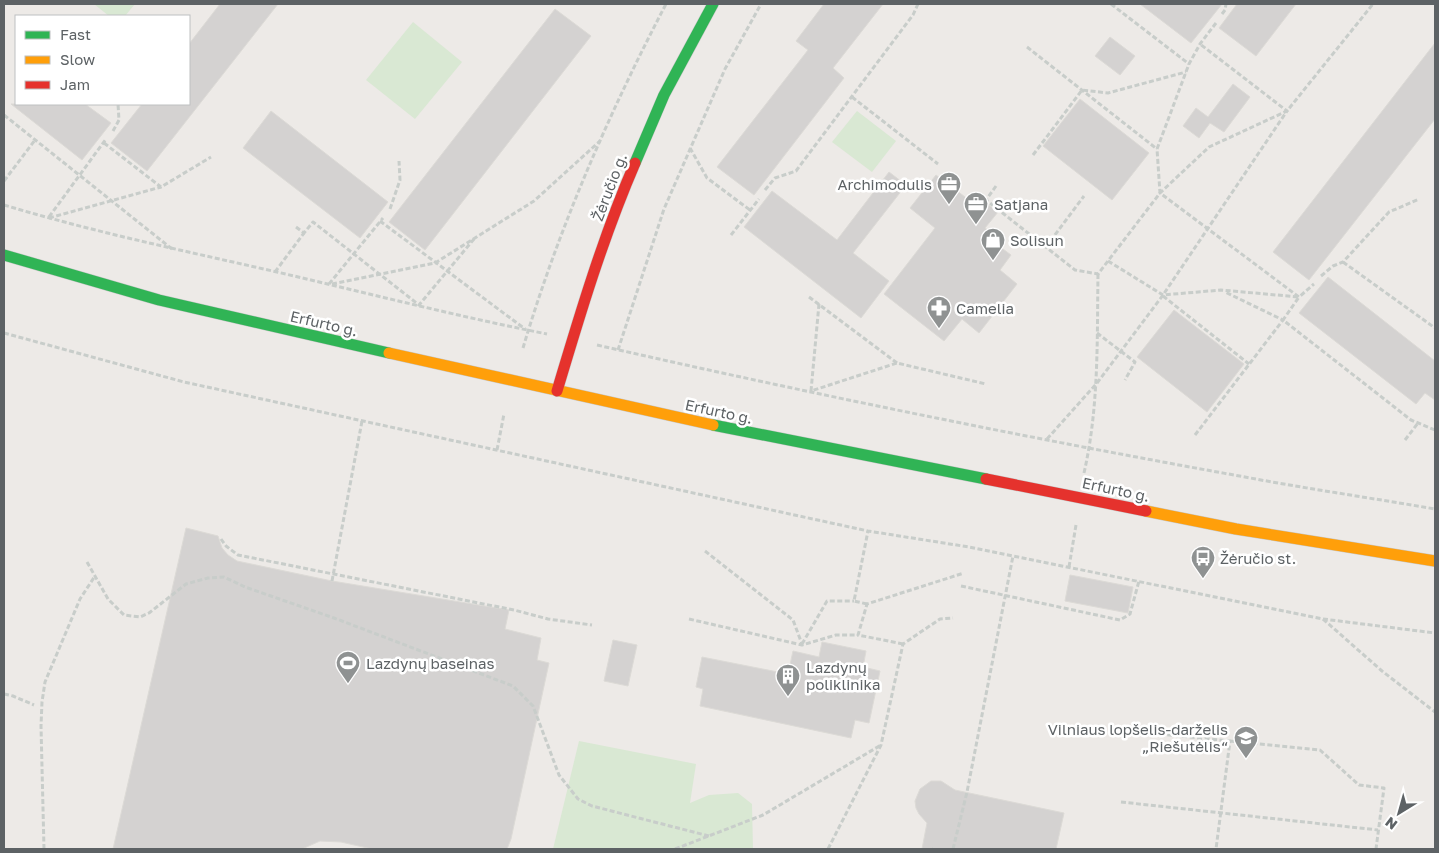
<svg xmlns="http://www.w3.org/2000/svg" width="1439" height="853" viewBox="0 0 1439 853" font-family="'Golos Text',sans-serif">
	<rect width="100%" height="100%" fill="#edeae7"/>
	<g fill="#d9e8d3">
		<polygon points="94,4 135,4 125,16 109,16"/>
		<polygon points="413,22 462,62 415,119 366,80"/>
		<polygon points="857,111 896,141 872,172 832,142"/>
		<polygon points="579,741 696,764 690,803 709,795 738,793 752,804 753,849 553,849"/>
	</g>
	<g fill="#d4d2d1" stroke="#dcdad6">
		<polygon points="220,4 278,4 147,171 111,143 142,104 189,104 189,44"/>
		<polygon points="824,4 883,4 833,68 844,78 754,195 717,167 808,50 796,41"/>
		<polygon points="1140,4 1222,4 1191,43"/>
		<polygon points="1237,4 1296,4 1256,56 1219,28"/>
		<polygon points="555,9 591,36 425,250 389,222"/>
		<polygon points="1110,37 1135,56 1120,75 1095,56"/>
		<polygon points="1435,43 1435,119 1309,280 1273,252"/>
		<polygon points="1233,84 1250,97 1224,132 1210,123 1199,138 1183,126 1196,108 1208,117"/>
		<polygon points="1080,99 1149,153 1112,200 1043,146"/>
		<polygon points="11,104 85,104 111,123 82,160"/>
		<polygon points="271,111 388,202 360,238 243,148"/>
		<polygon points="889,172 906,185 853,253 889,281 861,318 744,227 772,191 837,240"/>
		<polygon points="936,175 973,203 978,197 998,212 985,228 994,235 991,240 1011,255 1000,270 1017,284 979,333 962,319 944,341 884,294 935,228 910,208"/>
		<polygon points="1328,277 1435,361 1435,400 1425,393 1416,404 1299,313"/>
		<polygon points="1174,310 1244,364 1207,412 1137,357"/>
		<polygon points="186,528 218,536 222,548 228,555 237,561 332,581 509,610 505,629 541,638 537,660 549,663 511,839 507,849 372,849 341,842 320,841 302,849 113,849"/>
		<polygon points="1070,575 1133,587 1128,613 1065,601"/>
		<polygon points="613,640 637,645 628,686 604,681"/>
		<polygon points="822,642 866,651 863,667 880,671 869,723 855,720 851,738 700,706 703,689 696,687 702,657 788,674 793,651 819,657"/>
		<polygon points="931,781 941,781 955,790 1064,813 1056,849 922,849 927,823 919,814 916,808 915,801 920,789"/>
	</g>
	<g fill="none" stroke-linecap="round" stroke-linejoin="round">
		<defs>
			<g id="fast">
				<polyline points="635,163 664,95 713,4"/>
				<polyline points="4,255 159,300 389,353"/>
				<polyline points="713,425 986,479"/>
			</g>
			<g id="slow">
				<polyline points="389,353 713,425"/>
				<polyline points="1146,511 1236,529 1435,561"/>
			</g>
			<g id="jam">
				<path d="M557,391c23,-77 46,-154 78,-228"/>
				<polyline points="986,479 1146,511"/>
			</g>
		</defs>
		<use href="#fast" stroke="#c8c8c8" stroke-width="12"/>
		<use href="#slow" stroke="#c8c8c8" stroke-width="12"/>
		<use href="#jam" stroke="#c8c8c8" stroke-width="12"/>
		<g stroke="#c8cdca" stroke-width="3" stroke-dasharray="5 2.5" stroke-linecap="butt">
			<polyline points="1111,4 1189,64"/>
			<polyline points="1222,14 1225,10 1226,4"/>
			<polyline points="1216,23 1200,44 1189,64 1157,149 1160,193 1299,297 1314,284"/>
			<polyline points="1027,47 1157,149"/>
			<polyline points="852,97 938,164"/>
			<polyline points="4,115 172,249"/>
			<polyline points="113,131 119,120 118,104"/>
			<polyline points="104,143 161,187 211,157"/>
			<polyline points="690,148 707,178 750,210"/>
			<polyline points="1033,155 1082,90 1108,93 1186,72"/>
			<polyline points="4,181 35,140"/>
			<polyline points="996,186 986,200 1075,270 1098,274 1160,193 1209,147 1287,111 1373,4"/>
			<polyline points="765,190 775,178 796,171 913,15 918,4"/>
			<path d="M4,205c90,27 181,46 273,67 90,21 179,44 270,62"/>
			<polyline points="390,209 400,180 399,161"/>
			<polyline points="49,217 106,139"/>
			<polyline points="49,218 161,187"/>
			<polyline points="380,221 525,329"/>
			<polyline points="296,227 304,233 313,222 419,305 474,239"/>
			<polyline points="731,235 759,199"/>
			<polyline points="1046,247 1084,196"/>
			<polyline points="1108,261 1163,295 1221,290 1299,297 1283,320 1411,420 1435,430"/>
			<polyline points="1343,262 1435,328"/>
			<polyline points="275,272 304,233"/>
			<polyline points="1321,276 1333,266 1343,262 1389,212 1419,199"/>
			<polyline points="329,284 383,218"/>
			<polyline points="332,284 435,263 534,201 600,141"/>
			<polyline points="1163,296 1249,364"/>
			<polyline points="809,297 897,363"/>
			<polyline points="819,304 811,391 897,363 986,384"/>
			<polyline points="4,333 184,382 868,531 969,547 1323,619 1435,633"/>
			<polyline points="1097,333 1135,362 1125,380"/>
			<path d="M597,345c215,49 431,93 648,132 63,12 127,21 190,32"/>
			<path d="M523,348c35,-118 86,-235 143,-344"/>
			<polyline points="618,350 664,209 725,69 761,4"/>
			<polyline points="1195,435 1283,320 1225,292"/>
			<polyline points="1047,439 1097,383 1163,295 1287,111 1200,44"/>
			<polyline points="1405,440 1418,423"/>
			<polyline points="497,450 504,414"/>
			<path d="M1084,473c15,-66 13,-132 14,-199"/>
			<polyline points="221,539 226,546 238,555 514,610 548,619 592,625"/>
			<polyline points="705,551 793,620 802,644"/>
			<polyline points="87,562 108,599 124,615 140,617 149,613 186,584 208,578 224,577 245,587 334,618 513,686 533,706 559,775 578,799 592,806 709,836"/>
			<polyline points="1069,567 1076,525"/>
			<polyline points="332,581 362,421"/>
			<polyline points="961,586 1120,620 1130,614 1139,581"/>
			<polyline points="867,604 854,601 868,531"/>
			<polyline points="689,619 802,645 836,635 858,635"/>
			<polyline points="1323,619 1382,671 1435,712"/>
			<polyline points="802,644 827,601 854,601"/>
			<polyline points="903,644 858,635 867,604 964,573"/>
			<polyline points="4,694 13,696 34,705"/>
			<polyline points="1130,731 1230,741 1216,849"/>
			<polyline points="1230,741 1320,750 1359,785 1384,788 1376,849"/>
			<polyline points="1121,802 1378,830"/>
			<polyline points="44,849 41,726 42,702 45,682 80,599 95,576"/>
			<polyline points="675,849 763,815 881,745"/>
			<polyline points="828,849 881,745 903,644 940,619 953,618"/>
			<polyline points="932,849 933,849"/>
			<polyline points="953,849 967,792 1013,556"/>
		</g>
		<use href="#fast" stroke="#30b455" stroke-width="11"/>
		<use href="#slow" stroke="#ff9f0a" stroke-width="11"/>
		<use href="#jam" stroke="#e5322d" stroke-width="11"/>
	</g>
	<defs>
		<symbol id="office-pin" viewBox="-11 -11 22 30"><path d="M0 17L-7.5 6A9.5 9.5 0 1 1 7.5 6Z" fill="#8f9292" stroke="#fff"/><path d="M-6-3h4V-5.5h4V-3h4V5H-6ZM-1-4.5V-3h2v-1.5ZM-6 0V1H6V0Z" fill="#fff"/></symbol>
		<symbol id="shop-pin" viewBox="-11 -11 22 30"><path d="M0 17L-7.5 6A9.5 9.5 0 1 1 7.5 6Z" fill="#8f9292" stroke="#fff"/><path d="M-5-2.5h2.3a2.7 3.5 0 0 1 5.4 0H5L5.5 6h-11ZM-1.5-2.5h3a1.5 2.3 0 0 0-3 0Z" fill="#fff"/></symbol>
		<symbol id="pharmacy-pin" viewBox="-11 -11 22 30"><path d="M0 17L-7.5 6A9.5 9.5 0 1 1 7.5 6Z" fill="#8f9292" stroke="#fff"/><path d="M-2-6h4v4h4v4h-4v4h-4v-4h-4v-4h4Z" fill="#fff"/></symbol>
		<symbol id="bus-pin" viewBox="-11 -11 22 30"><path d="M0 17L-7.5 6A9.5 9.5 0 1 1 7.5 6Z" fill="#8f9292" stroke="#fff"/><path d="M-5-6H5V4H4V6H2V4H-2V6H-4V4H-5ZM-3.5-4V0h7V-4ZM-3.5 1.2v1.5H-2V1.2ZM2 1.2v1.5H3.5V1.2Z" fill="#fff"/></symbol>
		<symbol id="stadium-pin" viewBox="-11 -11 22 30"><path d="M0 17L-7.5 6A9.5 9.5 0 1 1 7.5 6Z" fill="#8f9292" stroke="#fff"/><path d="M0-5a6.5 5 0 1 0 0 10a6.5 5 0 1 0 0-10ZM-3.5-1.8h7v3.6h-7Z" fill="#fff"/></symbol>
		<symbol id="building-pin" viewBox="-11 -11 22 30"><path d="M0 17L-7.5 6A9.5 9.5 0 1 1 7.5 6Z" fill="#8f9292" stroke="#fff"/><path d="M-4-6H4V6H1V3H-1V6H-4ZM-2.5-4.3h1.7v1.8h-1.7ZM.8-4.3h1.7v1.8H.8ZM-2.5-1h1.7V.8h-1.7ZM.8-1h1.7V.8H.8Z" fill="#fff"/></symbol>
		<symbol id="school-pin" viewBox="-11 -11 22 30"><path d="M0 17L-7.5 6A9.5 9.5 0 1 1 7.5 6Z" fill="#8f9292" stroke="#fff"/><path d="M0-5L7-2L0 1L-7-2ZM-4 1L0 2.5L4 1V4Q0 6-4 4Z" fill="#fff"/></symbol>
	</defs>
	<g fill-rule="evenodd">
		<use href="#office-pin" x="935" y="170" width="28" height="38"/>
		<use href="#office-pin" x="962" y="190" width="28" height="38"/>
		<use href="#shop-pin" x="979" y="226" width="28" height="38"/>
		<use href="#pharmacy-pin" x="925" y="294" width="28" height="38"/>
		<use href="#bus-pin" x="1189" y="544" width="28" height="38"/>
		<use href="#stadium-pin" x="334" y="649" width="28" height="38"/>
		<use href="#building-pin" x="774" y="662" width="28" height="38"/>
		<use href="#school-pin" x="1232" y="724" width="28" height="38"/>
	</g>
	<g text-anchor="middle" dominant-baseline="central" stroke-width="5" stroke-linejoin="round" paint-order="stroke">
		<g font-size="15" fill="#5d6265" stroke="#fff" text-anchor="start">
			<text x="932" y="184" text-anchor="end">Archimodulis</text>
			<text x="994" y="204">Satjana</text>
			<text x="1010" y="240">Solisun</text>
			<text x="956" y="308">Camelia</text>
			<text x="1220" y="558">Žėručio st.</text>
			<text x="366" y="663">Lazdynų baseinas</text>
			<text x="806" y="667">Lazdynų<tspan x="806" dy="17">poliklinika</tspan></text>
			<text x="1228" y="729" text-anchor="end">Vilniaus lopšelis-darželis<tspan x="1228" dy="17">„Riešutėlis“</tspan></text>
		</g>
		<g font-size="15" fill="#5d6265" stroke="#fff">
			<text transform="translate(609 187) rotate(-69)">Žėručio g.</text>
			<text transform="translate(324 323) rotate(13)">Erfurto g.</text>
			<text transform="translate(719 411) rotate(12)">Erfurto g.</text>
			<text transform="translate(1116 489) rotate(12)">Erfurto g.</text>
		</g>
	</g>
	<rect width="1439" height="853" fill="none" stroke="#5d6265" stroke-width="10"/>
	<rect x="15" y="15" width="175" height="90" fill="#ffffff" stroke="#bec0c1"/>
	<rect x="25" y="31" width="25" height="8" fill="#30b455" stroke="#bec0c1"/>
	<text x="60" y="40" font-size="15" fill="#5d6265">Fast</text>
	<rect x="25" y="56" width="25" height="8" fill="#ff9f0a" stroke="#bec0c1"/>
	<text x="60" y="65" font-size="15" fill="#5d6265">Slow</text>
	<rect x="25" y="81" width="25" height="8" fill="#e5322d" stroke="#bec0c1"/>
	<text x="60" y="90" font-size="15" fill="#5d6265">Jam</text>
	<g transform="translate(1399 813) rotate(217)" stroke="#ffffff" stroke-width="4" paint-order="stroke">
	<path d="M0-4L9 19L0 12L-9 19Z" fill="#5d6265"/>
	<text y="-8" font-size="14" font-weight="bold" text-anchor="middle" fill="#5d6265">N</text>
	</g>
</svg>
